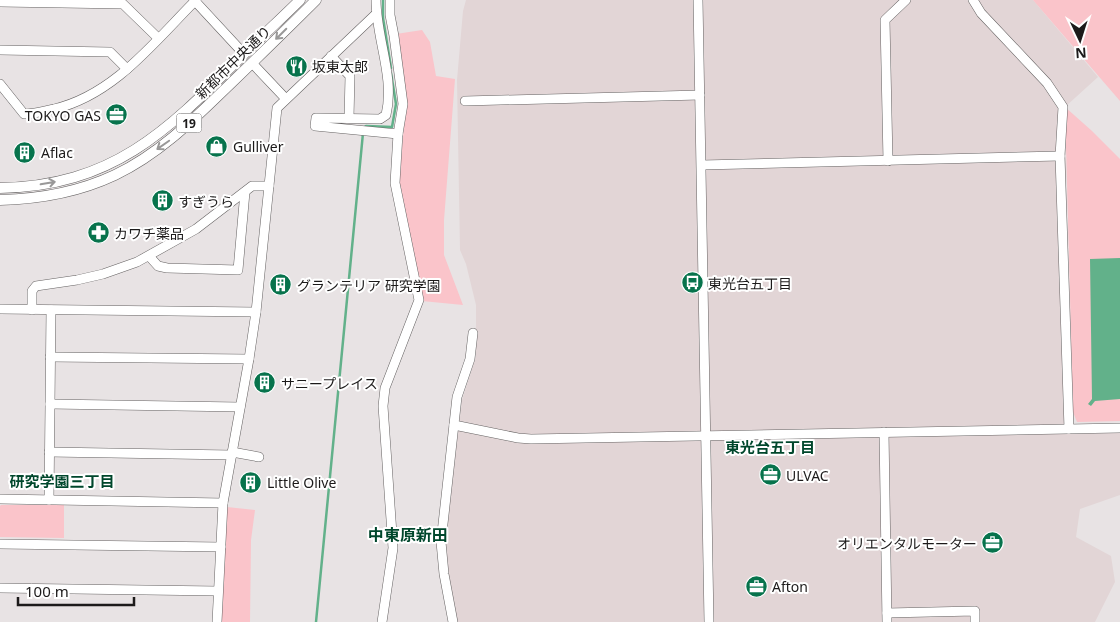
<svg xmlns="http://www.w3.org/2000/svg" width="1120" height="622" viewBox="0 0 1120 622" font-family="'Noto Sans','Noto Sans JP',sans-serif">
	<rect width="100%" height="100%" fill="#e8e3e4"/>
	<polygon fill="#e2d5d6" points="466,0 1033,0 1098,77 1065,107 1071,434 1120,433 1120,495 1080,509 1076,537 1111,556 1115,582 1095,622 457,622 444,546 462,400 476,356 476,305 466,264 460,250 457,80 463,11"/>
	<g fill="#fac4ca">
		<polygon points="1033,0 1120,0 1120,101"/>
		<polygon points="422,30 430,42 436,76 455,79 444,220 444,255 463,305 422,301 399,183 406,103 396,34"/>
		<polygon points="1065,107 1092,131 1120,159 1120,421 1077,422 1073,412"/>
		<polygon points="1,505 64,505 64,538 0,537 0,506"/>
		<polygon points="227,507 255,510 251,540 250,622 221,622"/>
	</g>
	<polygon fill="#62b18a" points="1120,258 1120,399 1095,401 1091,406 1088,404 1092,399 1090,259"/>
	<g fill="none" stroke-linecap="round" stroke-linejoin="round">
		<g stroke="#62b18a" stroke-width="2.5">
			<polyline points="383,0 383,18 391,68"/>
			<polyline points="363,128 366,126 392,127 396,104 391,73"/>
			<polyline points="316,622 363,133"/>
		</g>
		<defs>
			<g id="minor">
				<polyline points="194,0 244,54"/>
				<path d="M376,0c0,38 19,77 10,115l-6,4 -64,-1 -1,8 83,8"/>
				<polyline points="698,0 709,622"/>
				<polyline points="973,0 981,13 1047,83 1063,107 1060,156 1069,429"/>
				<polyline points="0,2 123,4 158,38"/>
				<polyline points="0,50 110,52 127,69"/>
				<polyline points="331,56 350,76 349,118"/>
				<polyline points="252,63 286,99"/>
				<path d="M0,84l24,30c10,0 20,-3 30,-5 60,-14 100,-67 142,-109"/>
				<polyline points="465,101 700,95"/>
				<polyline points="888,161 885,20 906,0"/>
				<polyline points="702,165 1060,156"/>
				<polyline points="149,256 158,266 167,268 238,270 245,192"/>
				<polyline points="0,309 256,312"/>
				<polyline points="32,310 32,291 36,286 77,280 103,274 137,262 196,229 252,186 269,186"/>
				<polyline points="50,357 249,359"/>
				<polyline points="50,404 240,407"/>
				<polyline points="454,425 518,438 531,439 1120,428"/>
				<polyline points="884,432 887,622"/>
				<polyline points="49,452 232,455"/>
				<polyline points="232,452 259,457"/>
				<polyline points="0,499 223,503 249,359 256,312 277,108 376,14"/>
				<polyline points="49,500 51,310"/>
				<polyline points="0,544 221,547"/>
				<polyline points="0,588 218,591"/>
				<polyline points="887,613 975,611 975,622"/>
				<polyline points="217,622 223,503"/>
				<polyline points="382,622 393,548 383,406 385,388 419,300 395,183 398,134 403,104 394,36 390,15 390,0"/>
				<polyline points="453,622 444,574 441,542 457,397 470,359 473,333"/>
			</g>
			<g id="major">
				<path d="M0,188c115,-2 169,-59 245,-135 18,-18 37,-35 55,-53"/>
				<path d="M0,200c39,-1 79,-8 115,-25 42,-20 75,-52 108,-84 31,-30 62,-60 93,-91"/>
			</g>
		</defs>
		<use href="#minor" stroke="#656262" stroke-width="10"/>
		<use href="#major" stroke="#656262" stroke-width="11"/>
		<use href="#minor" stroke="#fff" stroke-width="9"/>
		<use href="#major" stroke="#fff" stroke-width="10"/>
	</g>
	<defs><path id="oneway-shaft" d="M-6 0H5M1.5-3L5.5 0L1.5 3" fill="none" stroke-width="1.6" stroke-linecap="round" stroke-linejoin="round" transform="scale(1.25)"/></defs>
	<g stroke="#999898">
		<use href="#oneway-shaft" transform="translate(281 34) rotate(135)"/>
		<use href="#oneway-shaft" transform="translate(163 145) rotate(145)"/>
		<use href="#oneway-shaft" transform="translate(48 183) rotate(-10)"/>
	</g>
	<defs>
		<symbol id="restaurant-disc" viewBox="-11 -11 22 22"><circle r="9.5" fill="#07734c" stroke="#fff"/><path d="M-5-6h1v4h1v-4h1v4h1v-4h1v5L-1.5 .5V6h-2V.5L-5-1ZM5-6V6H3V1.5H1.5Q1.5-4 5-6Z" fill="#fff"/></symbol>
		<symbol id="office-disc" viewBox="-11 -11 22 22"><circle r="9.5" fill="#07734c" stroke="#fff"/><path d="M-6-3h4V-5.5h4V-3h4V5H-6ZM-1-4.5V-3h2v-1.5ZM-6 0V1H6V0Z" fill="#fff"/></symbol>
		<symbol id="shop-disc" viewBox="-11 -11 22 22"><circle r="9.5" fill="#07734c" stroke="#fff"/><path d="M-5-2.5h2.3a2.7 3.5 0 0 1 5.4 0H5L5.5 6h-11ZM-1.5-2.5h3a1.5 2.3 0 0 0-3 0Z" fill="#fff"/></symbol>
		<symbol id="building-disc" viewBox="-11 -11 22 22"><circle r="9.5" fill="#07734c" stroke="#fff"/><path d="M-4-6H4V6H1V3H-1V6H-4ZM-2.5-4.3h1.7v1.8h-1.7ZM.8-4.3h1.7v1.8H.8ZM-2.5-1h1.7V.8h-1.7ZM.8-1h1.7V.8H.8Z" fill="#fff"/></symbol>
		<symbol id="pharmacy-disc" viewBox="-11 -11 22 22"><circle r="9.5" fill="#07734c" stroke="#fff"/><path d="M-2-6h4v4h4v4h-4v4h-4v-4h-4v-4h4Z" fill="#fff"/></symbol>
		<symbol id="bus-disc" viewBox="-11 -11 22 22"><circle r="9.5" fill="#07734c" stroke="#fff"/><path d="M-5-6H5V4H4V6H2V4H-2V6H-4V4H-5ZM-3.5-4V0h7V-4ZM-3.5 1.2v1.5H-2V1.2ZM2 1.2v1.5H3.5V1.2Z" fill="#fff"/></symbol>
	</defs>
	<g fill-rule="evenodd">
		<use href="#restaurant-disc" x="284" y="54" width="25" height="25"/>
		<use href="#office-disc" x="104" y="102" width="25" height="25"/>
		<use href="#shop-disc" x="204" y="134" width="25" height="25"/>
		<use href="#building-disc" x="12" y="140" width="25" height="25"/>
		<use href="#building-disc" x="150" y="188" width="25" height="25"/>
		<use href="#pharmacy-disc" x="86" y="220" width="25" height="25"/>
		<use href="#bus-disc" x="680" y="270" width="25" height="25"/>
		<use href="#building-disc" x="268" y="272" width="25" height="25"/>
		<use href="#building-disc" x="252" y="370" width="25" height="25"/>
		<use href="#office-disc" x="758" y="462" width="25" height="25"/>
		<use href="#building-disc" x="238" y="470" width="25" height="25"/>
		<use href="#office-disc" x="980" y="530" width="25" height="25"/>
		<use href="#office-disc" x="744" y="574" width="25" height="25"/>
	</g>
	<g text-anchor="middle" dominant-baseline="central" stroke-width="4" stroke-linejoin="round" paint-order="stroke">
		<rect fill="#fff" stroke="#605f5f" stroke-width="1" x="176.5" y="113.5" width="25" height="19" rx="4"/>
		<g font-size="12" font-weight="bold" fill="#1c1a1a">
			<text x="189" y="123">19</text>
		</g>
		<g font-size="14" fill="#1c1a1a" stroke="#fff">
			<text transform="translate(233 62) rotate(-44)">新都市中央通り</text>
		</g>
		<g font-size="14" fill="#1c1a1a" stroke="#fff" text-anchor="start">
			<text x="312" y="66">坂東太郎</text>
			<text x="101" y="115" text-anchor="end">TOKYO GAS</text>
			<text x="233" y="146">Gulliver</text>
			<text x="41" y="152">Aflac</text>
			<text x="178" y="201">すぎうら</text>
			<text x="114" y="233">カワチ薬品</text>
			<text x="708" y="283">東光台五丁目</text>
			<text x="297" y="285">グランテリア 研究学園</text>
			<text x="281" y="383">サニープレイス</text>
			<text x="786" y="475">ULVAC</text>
			<text x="267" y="482">Little Olive</text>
			<text x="977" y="543" text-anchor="end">オリエンタルモーター</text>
			<text x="772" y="586">Afton</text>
		</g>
		<g font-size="15" font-weight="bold" fill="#00472c" stroke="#fff">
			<text x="770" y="447">東光台五丁目</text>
			<text x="62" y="481">研究学園三丁目</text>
		</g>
		<g font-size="16" font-weight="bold" fill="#00472c" stroke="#fff">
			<text x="408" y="535">中東原新田</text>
		</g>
	</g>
	<g transform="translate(1080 40) rotate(176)" stroke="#ffffff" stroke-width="4" paint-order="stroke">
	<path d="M0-4L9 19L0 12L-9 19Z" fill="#1c1a1a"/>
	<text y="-8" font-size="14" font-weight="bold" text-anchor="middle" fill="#1c1a1a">N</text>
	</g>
	<path d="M18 597v8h116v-8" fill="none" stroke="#1c1a1a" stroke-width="2.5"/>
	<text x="25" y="597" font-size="15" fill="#1c1a1a" stroke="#ffffff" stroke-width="4" paint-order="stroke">100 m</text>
</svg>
